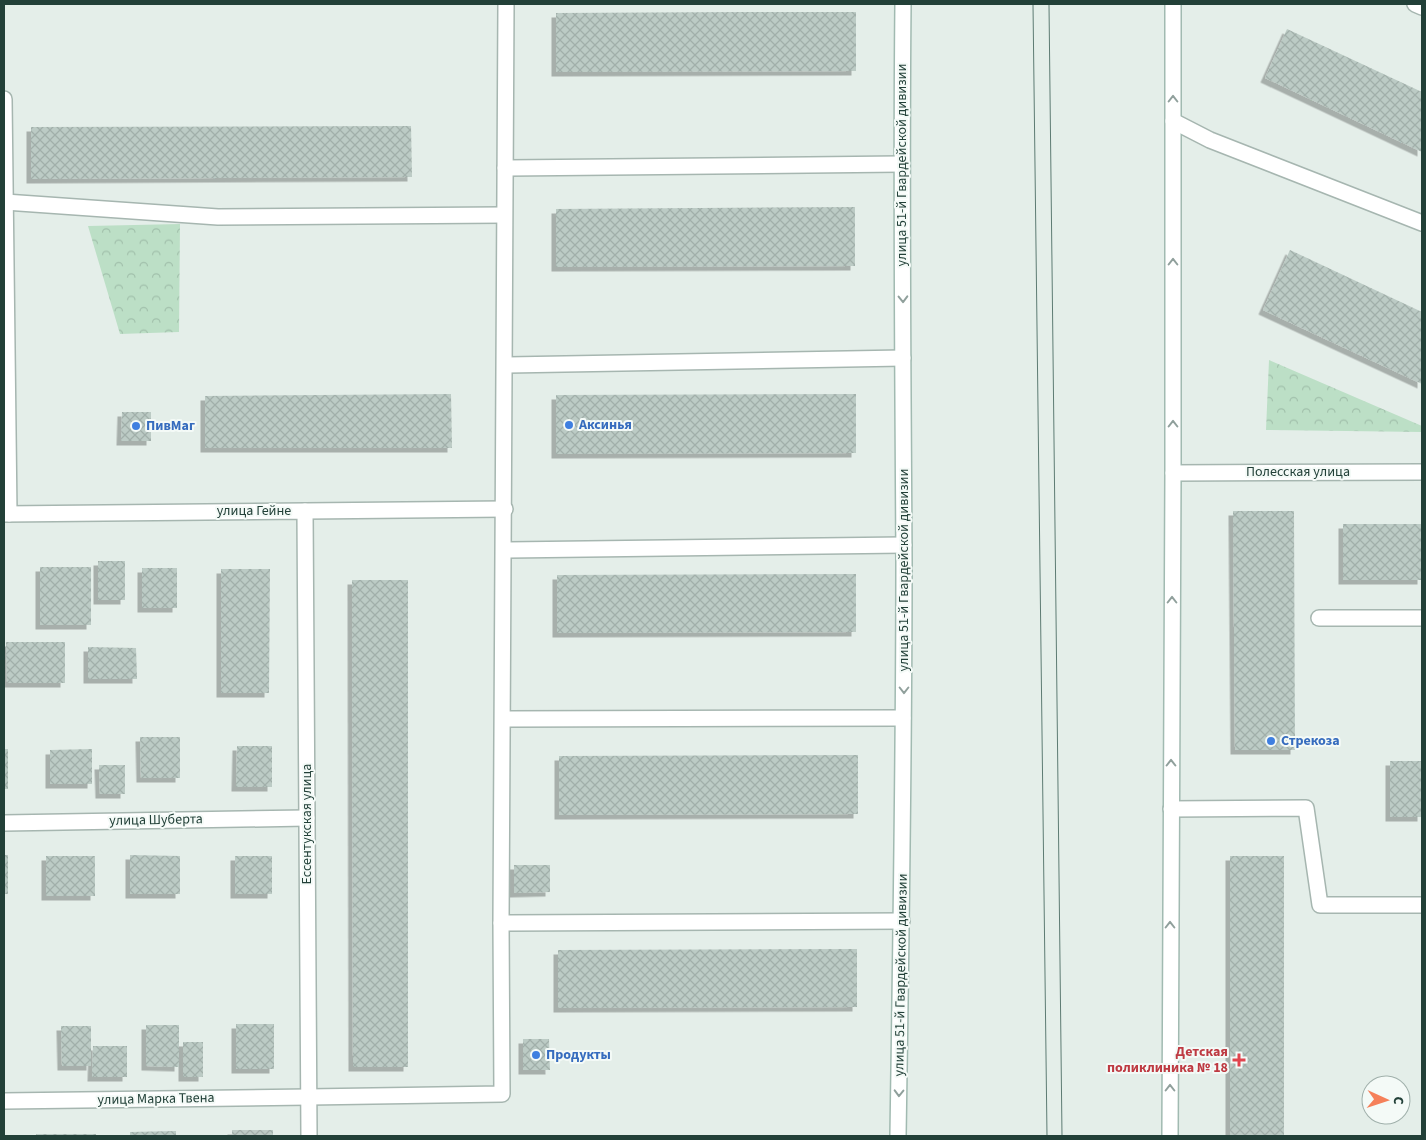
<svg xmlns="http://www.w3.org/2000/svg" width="1426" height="1140" viewBox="0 0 1426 1140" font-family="'Source Sans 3',sans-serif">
	<defs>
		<pattern id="forest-crowns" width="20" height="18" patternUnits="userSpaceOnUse" patternTransform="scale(1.25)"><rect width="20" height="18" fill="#bcdfc6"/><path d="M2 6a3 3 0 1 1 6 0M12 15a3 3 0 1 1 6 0" fill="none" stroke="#a1c0ab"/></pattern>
		<pattern id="building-cross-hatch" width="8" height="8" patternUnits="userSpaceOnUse" patternTransform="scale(1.25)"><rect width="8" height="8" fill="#bccbc5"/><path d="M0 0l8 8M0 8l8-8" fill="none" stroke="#a1afaa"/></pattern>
		<filter id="shadow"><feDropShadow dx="-4.5" dy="4.5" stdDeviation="0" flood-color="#0004"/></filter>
	</defs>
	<rect width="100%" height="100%" fill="#e4eee9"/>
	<g fill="url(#forest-crowns)">
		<polygon points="180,224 179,332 120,334 88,226"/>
		<polygon points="1269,360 1422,426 1422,432 1266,430"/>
	</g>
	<g fill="url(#building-cross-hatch)" filter="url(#shadow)">
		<polygon points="741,12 856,12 856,71 556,72 556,13"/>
		<polygon points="1287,29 1422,92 1422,152 1265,78"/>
		<polygon points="411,126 412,177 31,179 31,127"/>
		<polygon points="855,207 855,266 556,267 556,209"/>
		<polygon points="1290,250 1422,312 1422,384 1263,310"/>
		<polygon points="451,394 452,448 205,448 205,396"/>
		<polygon points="856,394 856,453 556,454 556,395"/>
		<polygon points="122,412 151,412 151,441 121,441"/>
		<polygon points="1233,511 1294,511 1295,750 1235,750"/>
		<rect x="1343" y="524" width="79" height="56"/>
		<rect x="98" y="561" width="27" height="39"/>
		<rect x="40" y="567" width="51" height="58"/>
		<rect x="142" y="568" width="35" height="40"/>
		<polygon points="221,569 270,569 269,693 221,693"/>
		<polygon points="856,574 856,632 557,633 557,575"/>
		<polygon points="352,580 408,580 408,1067 353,1067"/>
		<polygon points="6,642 65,642 65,683 7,683"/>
		<polygon points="88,647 136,648 137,679 88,679"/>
		<polygon points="140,737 180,737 180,778 141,778"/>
		<polygon points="237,746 272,746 272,787 236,787"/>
		<rect x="4" y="749" width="4" height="40"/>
		<polygon points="92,749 92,784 50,784 50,750"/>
		<polygon points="858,755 858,814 559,815 559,756"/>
		<rect x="1390" y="761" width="32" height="56"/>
		<polygon points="99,765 125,765 125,794 100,794"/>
		<rect x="4" y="855" width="4" height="39"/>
		<polygon points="130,855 180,856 180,894 130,894"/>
		<rect x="46" y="856" width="49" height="40"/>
		<rect x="235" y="856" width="37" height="38"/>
		<rect x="1230" y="856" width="54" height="280"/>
		<polygon points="514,865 550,865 550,892 514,893"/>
		<polygon points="857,949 857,1007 558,1008 558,950"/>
		<rect x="236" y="1024" width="38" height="45"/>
		<polygon points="146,1025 179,1025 179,1067 146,1066"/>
		<polygon points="61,1026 91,1026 91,1066 62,1066"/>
		<polygon points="523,1039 549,1039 550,1070 523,1070"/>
		<rect x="183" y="1042" width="20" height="35"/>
		<polygon points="93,1046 127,1046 127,1077 92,1077"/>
		<rect x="232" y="1130" width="41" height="6"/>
		<polygon points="176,1131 176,1136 130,1136 130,1132"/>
		<rect x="36" y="1134" width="60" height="2"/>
	</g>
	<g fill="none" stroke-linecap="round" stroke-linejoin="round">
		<defs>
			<g id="lane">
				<polyline points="1415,4 1422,7"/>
				<polyline points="4,99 9,514"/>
				<polyline points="1173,121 1210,140 1422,223"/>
				<polyline points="505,168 901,164"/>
				<polyline points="5,202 218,217 504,215"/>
				<polyline points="505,365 903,358"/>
				<polyline points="305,511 505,509"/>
				<polyline points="504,550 904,545"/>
				<polyline points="1319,618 1422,618"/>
				<polyline points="503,719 903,718"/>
				<polyline points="1171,809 1306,808 1320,905 1422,905"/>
				<polyline points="501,923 902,921"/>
				<polyline points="309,1097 502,1094 501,923 506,4"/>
			</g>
			<g id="street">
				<polyline points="1173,473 1422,472"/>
				<polyline points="4,514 305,511 309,1136"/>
				<polyline points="4,823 307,818"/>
				<polyline points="4,1101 309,1097"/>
			</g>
			<g id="secondary">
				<path d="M898,1136c3,-191 6,-383 6,-575 -1,-185 -3,-371 -1,-557"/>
				<polyline points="1170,1136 1173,473 1173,4"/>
			</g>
		</defs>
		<use href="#lane" stroke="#a6b6b0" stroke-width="18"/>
		<use href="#street" stroke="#a6b6b0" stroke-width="18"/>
		<use href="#secondary" stroke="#a1bab1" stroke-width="18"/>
		<use href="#lane" stroke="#fff" stroke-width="15"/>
		<use href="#street" stroke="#fff" stroke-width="15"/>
		<use href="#secondary" stroke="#fff" stroke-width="15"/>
		<g stroke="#5d7b73" stroke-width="1">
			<polyline points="1033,4 1047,1136"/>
			<polyline points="1049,4 1062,1136"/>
		</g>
	</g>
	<defs><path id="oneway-chevron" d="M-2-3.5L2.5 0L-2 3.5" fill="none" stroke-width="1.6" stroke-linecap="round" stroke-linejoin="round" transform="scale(1.25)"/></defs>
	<g stroke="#90a09c">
		<use href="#oneway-chevron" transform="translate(1173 99) rotate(-90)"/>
		<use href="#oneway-chevron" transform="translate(1173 262) rotate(-90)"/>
		<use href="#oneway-chevron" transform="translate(903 299) rotate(89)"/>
		<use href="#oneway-chevron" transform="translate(1173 424) rotate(-90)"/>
		<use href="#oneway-chevron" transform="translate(1172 600) rotate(-90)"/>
		<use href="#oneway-chevron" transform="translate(904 690) rotate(90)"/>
		<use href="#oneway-chevron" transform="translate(1171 763) rotate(-90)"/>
		<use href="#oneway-chevron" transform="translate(1170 925) rotate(-90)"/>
		<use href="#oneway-chevron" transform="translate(1170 1088) rotate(-90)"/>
		<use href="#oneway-chevron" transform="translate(899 1093) rotate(91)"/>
	</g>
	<g fill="#3f7fe0" stroke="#f4faf7" stroke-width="2">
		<circle cx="569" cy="425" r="5"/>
		<circle cx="136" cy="426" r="5"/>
		<circle cx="1271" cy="741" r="5"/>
		<circle cx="536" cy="1055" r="5"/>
	</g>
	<path fill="#e0444e" stroke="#f4faf7" stroke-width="2" d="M1236.5 1052.5h5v5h5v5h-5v5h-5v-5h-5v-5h5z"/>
	<g text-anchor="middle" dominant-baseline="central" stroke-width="4" stroke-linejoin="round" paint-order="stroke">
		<g font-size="14" fill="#224038" stroke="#f4faf7">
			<text transform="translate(902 165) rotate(-90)">улица 51-й Гвардейской дивизии</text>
			<text x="1298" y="472">Полесская улица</text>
			<text x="254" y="511">улица Гейне</text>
			<text transform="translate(904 570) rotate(-90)">улица 51-й Гвардейской дивизии</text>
			<text transform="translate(156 820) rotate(-1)">улица Шуберта</text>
			<text transform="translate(307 824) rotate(-90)">Ессентукская улица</text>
			<text transform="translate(901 975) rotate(-89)">улица 51-й Гвардейской дивизии</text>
			<text transform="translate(156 1099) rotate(-1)">улица Марка Твена</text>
		</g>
		<g font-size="14" font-weight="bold" fill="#366cbe" stroke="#f4faf7" text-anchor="start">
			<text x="579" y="425">Аксинья</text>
			<text x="146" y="426">ПивМаг</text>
			<text x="1281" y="741">Стрекоза</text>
			<text x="546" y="1055">Продукты</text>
		</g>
		<g font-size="14" font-weight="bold" fill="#be3a42" stroke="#f4faf7" text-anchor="end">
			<text x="1228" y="1052">Детская<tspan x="1228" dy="16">поликлиника № 18</tspan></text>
		</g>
	</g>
	<rect width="1426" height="1140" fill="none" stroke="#224038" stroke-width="10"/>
	<g transform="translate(1386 1100) rotate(93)"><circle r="24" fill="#f4faf7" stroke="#a0b0ab"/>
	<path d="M0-4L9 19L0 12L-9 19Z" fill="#f5805a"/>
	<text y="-8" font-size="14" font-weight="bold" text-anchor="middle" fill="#224038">С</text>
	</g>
</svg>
